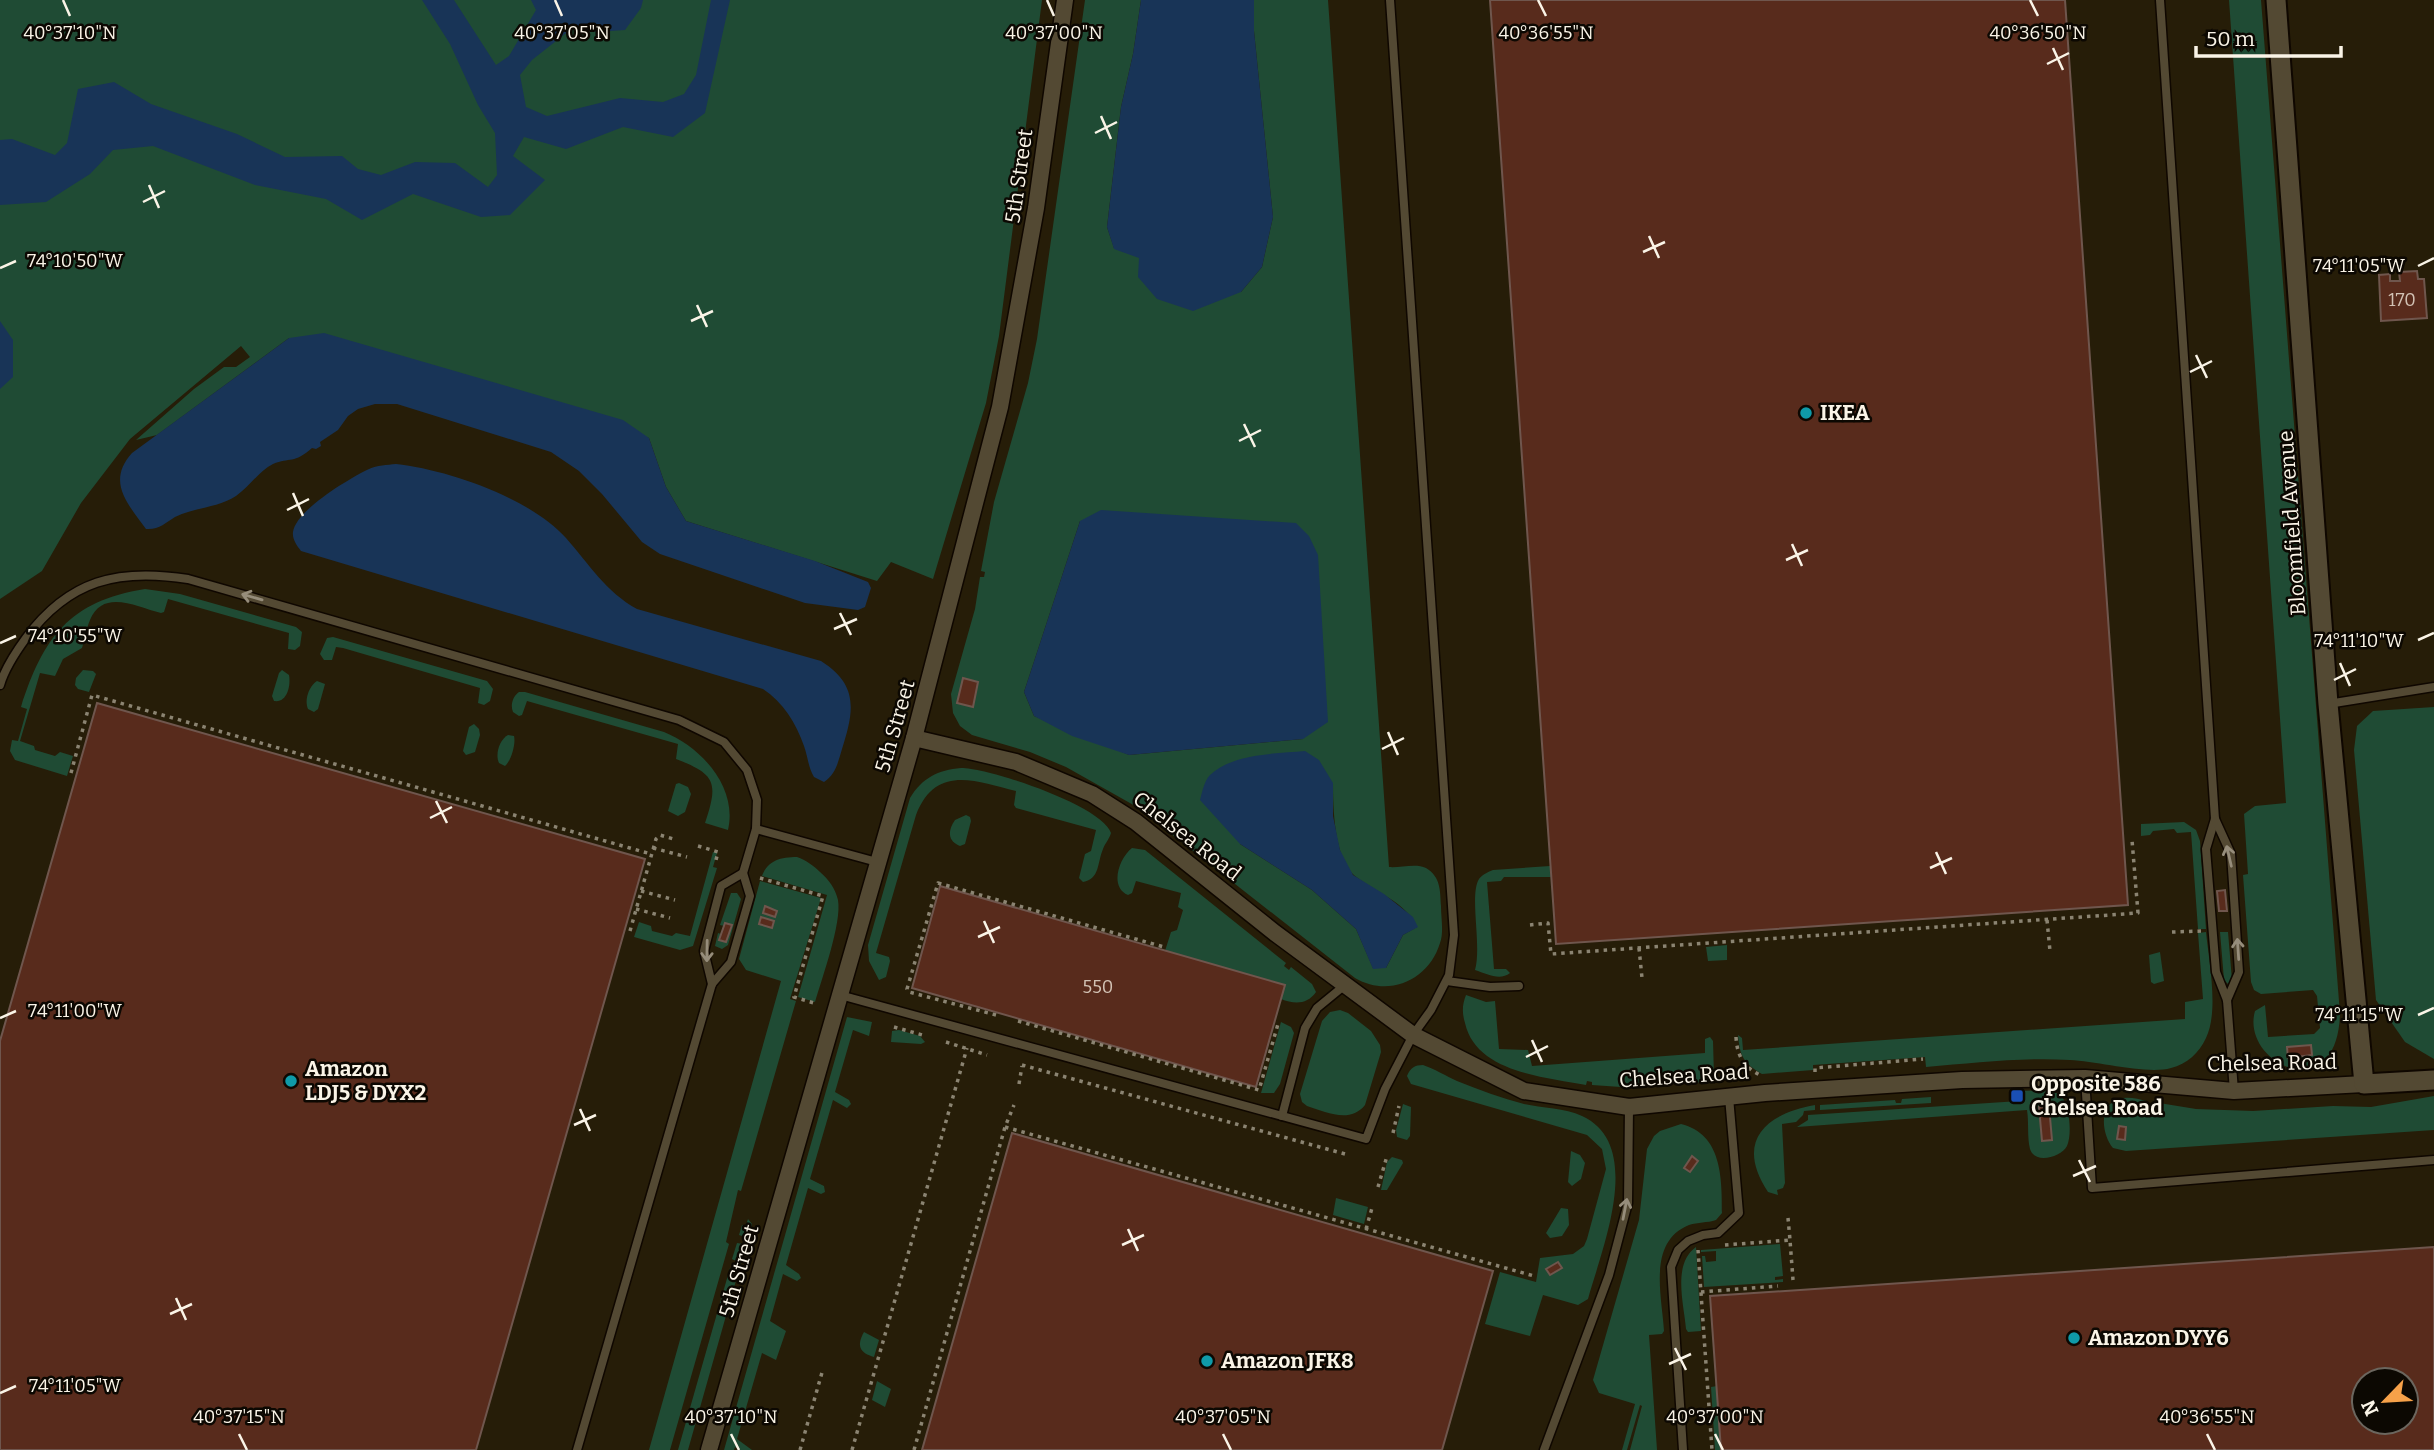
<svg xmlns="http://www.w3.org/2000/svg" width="2434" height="1450" viewBox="0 0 2434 1450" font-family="Bitter,serif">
	<rect width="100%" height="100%" fill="#261d08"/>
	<g fill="#1f4b34" fill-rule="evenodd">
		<polygon points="0,0 1042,0 999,336 986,403 933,579 891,562 877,581 686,521 666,487 649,438 289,338 157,435 136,440 194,389 224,367 236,367 250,357 241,346 130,439 81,503 42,571 0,599"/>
		<path d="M1085,0h56l-8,54 -12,53 -14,120 7,21 127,44 21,-25 11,-50 -19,-186v-31h74l61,867c11,1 27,-4 37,1 15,9 14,23 15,38 0,12 3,26 -1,37 -11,37 -51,55 -85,35l-218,-171 -71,-40 -36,-15 -58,-17 -12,-9 -7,-13 -2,-19 24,-85 5,-32h4l1,-5 -4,-1 13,-69 34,-119 9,-44zM1080,521l223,218 -174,16 -95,-39 -10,-24zM1333,783c0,25 1,76 22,93 21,17 51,26 62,51l-14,8 -17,33h-13l-17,-39 -44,-39 -72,-46z"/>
		<path d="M2229,0h32l79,1014c-3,96 -100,49 -85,-3l10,-6 3,32 46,-3 6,-6 -3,-32 -4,-6 -52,4 -7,-4 -3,-8 -8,-107 5,-1 -4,-60 11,-8 31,-3z"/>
		<path d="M145,589l35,5 116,33 6,5 -2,14 -5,4 -7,-1 1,-16 -121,-34 -4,13 -3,1c-24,-6 -58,-25 -71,7 -4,9 -5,19 -8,28l-19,11 -8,17 -15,-3 -20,68 14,5 1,4 20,6 5,-4 13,4 -6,20 -52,-16 -5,-9 2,-11 6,1 9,-32 -6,-2c22,-69 48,-106 124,-118z"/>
		<polygon points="333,637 487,681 493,689 490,701 484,705 478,703 480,688 343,648 336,647 332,660 324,660 320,654 327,638"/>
		<polygon points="83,670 93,671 96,674 89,692 78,689 75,685 76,678"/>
		<path d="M282,670l7,5c2,11 -2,28 -15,26l-2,-5 7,-23z"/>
		<path d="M317,681l8,3 -7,25 -4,3 -6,-3c-4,-9 1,-23 9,-28z"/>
		<path d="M519,692h6l139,40c37,15 74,55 64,98l-23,-7c14,-41 10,-49 -29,-64l2,-15 -151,-43 -5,14 -3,1 -6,-4c-3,-7 0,-16 6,-20z"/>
		<polygon points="2434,707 2434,1059 2405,1042 2376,1000 2354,750 2357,726 2373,711"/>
		<polygon points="474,724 479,729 480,735 475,752 466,755 463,751 469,727"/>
		<path d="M508,735l6,1c2,8 -3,25 -9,30l-6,-3c-4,-8 0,-23 9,-28z"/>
		<path d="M961,768c29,0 142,38 150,65 -2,7 -6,10 -8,16 -6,14 -3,30 -20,33l-4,-4 6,-24 6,-3 5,-21 -80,-22 -2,-3 2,-14c-41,-10 -80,-27 -100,24l-40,138 13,4 1,4 -4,16 -7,3 -10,-19 -1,-16 42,-147c12,-20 28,-28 51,-30z"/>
		<polygon points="679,783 688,787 691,794 685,812 678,816 668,811 676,784"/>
		<path d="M966,815l4,2 1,4 -6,23 -5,2c-13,-5 -12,-16 -5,-26z"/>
		<polygon points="2184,822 2196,830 2200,841 2206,929 2198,929 2191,832 2177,833 2174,829 2153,831 2150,835 2141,836 2141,824"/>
		<path d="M1132,848l13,2 141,113 -2,3 5,4 2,-3 21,17 4,8c-9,13 -22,12 -35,7l4,-14 -120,-34 6,-19 6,-2 6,-20 -5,-3 3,-14 -45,-12 -4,12 -4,2c-19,-8 -9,-37 4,-47z"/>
		<polygon points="713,852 717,853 713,867 717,868 693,946 680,950 634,937 639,922 651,926 652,931 672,936 676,933 690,936"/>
		<path d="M797,857c9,3 17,9 23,15 9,8 15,16 18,28 4,23 -16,78 -23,102l-17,-5 29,-102 -65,-19c6,-16 19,-19 35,-19z"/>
		<path d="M1550,866l1,11h-47l-3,4 -14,1 7,87h12l4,4c-10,8 -23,1 -35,-3 7,-25 -6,-75 4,-91 4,-5 9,-7 14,-9z"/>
		<polygon points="760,881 821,898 790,999 796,1001 741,1191 738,1190 726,1242 729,1244 670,1450 649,1450 781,981 746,970 739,959"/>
		<polygon points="731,893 737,893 741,899 728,945 722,949 715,946 718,933 721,934 720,940 726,942 731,925 725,923 724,926 720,925"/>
		<path d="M2206,932c3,30 13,79 0,106 -7,15 -19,26 -35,30 -24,7 -73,-7 -101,-8 -48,-3 -96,3 -144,7l-1,-10 -112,8v5l-51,4c-19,-11 -22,-18 -24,-39l4,3 1,12 442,-31v-17l18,-3 -5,-66z"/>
		<polygon points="2220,932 2228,932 2232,980 2229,985 2224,980"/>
		<polygon points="1727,945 1727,960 1708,961 1706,947"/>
		<polygon points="2160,952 2164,981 2154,984 2151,982 2149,955"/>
		<path d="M1466,995l20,7 9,-1 4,48 29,1 4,16 173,-13v-14l5,-2 3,4 1,35 -9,6 -84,5 -29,-2v-3l-5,-1 -1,4c-43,-8 -110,-13 -121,-62 -3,-10 -3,-18 1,-28z"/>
		<path d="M1340,1010l8,3 23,18 9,14 1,7 -16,53c-15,19 -39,7 -58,1l-5,-4 -2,-8 22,-73 8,-9z"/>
		<polygon points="847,1017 872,1022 869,1036 853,1030 835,1092 849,1100 851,1104 847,1108 833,1100 810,1179 824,1186 825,1192 821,1194 808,1188 786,1265 799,1274 801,1278 797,1281 783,1274 770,1321 786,1331 776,1360 762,1353 737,1439 752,1450 740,1450 735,1447 734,1450 724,1450"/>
		<polygon points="1281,1022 1291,1027 1294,1033 1280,1084 1274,1093 1261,1093"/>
		<polygon points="899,1030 920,1036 925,1042 921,1044 891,1042 892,1031"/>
		<path d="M1423,1065c12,4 23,11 34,16 22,9 45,17 67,23 18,4 41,4 58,12 64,29 19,135 6,183l-10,6 -35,-10 -13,41 -45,-12 15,-52 36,10 4,-24 33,-4 11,-8 3,-7 19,-70 -4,-20 -15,-14 -176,-51 -4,-8c3,-8 8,-11 16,-11z"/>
		<path d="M2048,1090c5,1 10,3 14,7 8,10 10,38 5,49 -6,11 -32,19 -37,3 -3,-12 -1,-27 -3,-39l-230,17 11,-7v-5l211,-14v-10z"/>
		<path d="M2434,1096v34l-308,21 -13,-3c-11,-13 -15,-42 5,-49 10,-3 20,0 29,2v3l5,1 1,-3 43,7 57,2 80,-5 38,1z"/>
		<polygon points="1931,1097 1931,1103 1820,1110 1820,1105 1895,1100 1896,1103 1901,1103 1902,1099"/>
		<polygon points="1403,1104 1411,1107 1410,1136 1407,1140 1397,1137 1396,1130"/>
		<path d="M1815,1105v5l-11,1 -1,4 -7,7 -14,2 3,59 -2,5 -6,2 1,5 -10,-3c-33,-50 -4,-78 47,-87z"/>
		<path d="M1681,1124c41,10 41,54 41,89l-6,7c-9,3 -18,2 -27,5 -42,17 -27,71 -25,106l-2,3 -13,1 8,115h-27l12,-44 -2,-1 -13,45h-5l13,-46 -36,-11 -6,-13 46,-160 8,-71 7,-13 6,-5z"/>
		<polygon points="1571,1151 1580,1155 1585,1163 1581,1179 1572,1186 1568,1182"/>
		<polygon points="1392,1157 1402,1160 1403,1163 1387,1190 1381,1190 1387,1162"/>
		<polygon points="1336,1198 1368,1207 1364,1224 1333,1215"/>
		<polygon points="1561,1208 1568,1209 1569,1225 1562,1236 1550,1238 1546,1233"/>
		<polygon points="748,1219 752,1224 688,1450 678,1450 730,1268 734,1269 736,1261 732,1259 737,1243 743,1244 745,1237 739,1235 742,1225 746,1225"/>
		<polygon points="1780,1244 1783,1276 1775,1277 1775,1280 1783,1279 1783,1282 1704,1287 1702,1256 1705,1256 1706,1262 1716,1261 1716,1251 1701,1252 1701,1250"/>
		<path d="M1696,1247l5,84 -13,1 -2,-3c-2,-25 -14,-65 10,-82z"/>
		<path d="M864,1332l15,8 -5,17c-14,-4 -18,-11 -10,-25z"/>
		<polygon points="877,1381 891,1389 885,1407 872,1400"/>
		<polygon points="1717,1386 1721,1450 1715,1450 1711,1387"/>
	</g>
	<g fill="#183457">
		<polygon points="422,0 454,0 496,65 509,56 536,10 531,0 643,0 641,8 625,30 597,32 575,26 532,60 520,75 526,107 547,116 620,98 663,102 684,94 696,75 711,0 730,0 705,113 673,137 623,127 566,149 524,137 513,156 545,180 510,215 481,217 413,194 362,220 326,199 255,185 153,146 113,150 90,174 46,202 0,205 0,140 12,139 55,155 67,143 78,89 114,82 151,104 237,134 285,157 342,156 358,169 381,175 415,162 455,163 488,187 497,175 495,133 478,105 450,44"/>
		<polygon points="1141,0 1254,0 1254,31 1273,217 1262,267 1241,292 1193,311 1157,299 1138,277 1139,258 1114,249 1107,227 1121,107 1133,54"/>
		<polygon points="0,321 13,340 13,377 0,389"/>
		<path d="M324,333l299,87 26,18 17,49 20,34 129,40 53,21 3,6 -6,19 -7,3 -53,-7 -145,-49 -18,-12 -40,-48 -23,-23 -28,-19 -154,-48h-22l-17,5 -10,7 -10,14 -18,12 1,4 -5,3 -4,-1c-18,16 -22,9 -39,16 -14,7 -24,23 -37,32 -18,12 -41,11 -61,21 -10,6 -16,13 -29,12 -18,-25 -40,-47 -14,-76l157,-115z"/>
		<path d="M396,464c53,6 134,34 170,74 23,26 40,54 71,71l184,52c38,24 33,50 21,88 -4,13 -6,25 -18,33l-10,-5c-6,-10 -6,-20 -10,-31 -8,-23 -21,-44 -41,-57l-462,-138c-4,-5 -9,-12 -8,-19 3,-22 57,-54 76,-63 8,-4 18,-4 27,-5z"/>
		<polygon points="1101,510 1296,523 1309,536 1318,555 1328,722 1303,739 1129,755 1072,736 1034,716 1024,692 1080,521"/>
		<path d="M1305,751l14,9 14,23v33l7,34 13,25 31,19 29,23 5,10 -15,8 -17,33 -13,1 -17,-40 -44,-39 -72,-46 -40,-44c2,-7 4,-19 10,-25 24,-22 64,-21 95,-24z"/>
	</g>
	<g fill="#582b1c" stroke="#6f564d" stroke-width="2" fill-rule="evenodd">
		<polygon points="1490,0 2065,0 2128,905 1556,944"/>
		<polygon points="2417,271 2418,279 2424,279 2427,318 2381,321 2379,275 2390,274 2390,281 2400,281 2399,272"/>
		<polygon points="963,678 978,682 973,707 957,703"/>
		<polygon points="97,703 645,859 476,1450 0,1450 0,1041"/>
		<polygon points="940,886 1285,985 1256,1087 912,988"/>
		<polygon points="2225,890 2227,911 2219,911 2217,891"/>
		<polygon points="765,906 777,911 775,917 763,913"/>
		<polygon points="761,917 774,921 772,928 759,924"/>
		<polygon points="725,923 732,925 726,942 719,940"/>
		<polygon points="2311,1045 2312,1055 2288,1058 2287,1047"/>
		<polygon points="2049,1106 2052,1140 2042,1141 2039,1107"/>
		<polygon points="2119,1126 2126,1127 2125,1140 2117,1139"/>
		<polygon points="1012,1133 1493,1271 1442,1450 922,1450"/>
		<polygon points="1692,1156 1698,1161 1690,1172 1684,1168"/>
		<path d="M2434,1247v203h-713l-11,-154zM2364,1380h42v42h-42z"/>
		<polygon points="1558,1262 1562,1268 1550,1275 1546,1269"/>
	</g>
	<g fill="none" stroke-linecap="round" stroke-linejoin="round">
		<defs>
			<g id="service">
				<polyline points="2160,0 2215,819 2206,849 2216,972 2227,1000 2234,1091"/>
				<path d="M0,685c5,-17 15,-32 26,-47 43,-58 92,-70 162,-59l491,141 45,22 23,28 10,30 -1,29 -13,44 7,23 -19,66 -19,22 -135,466"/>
				<polyline points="2328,704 2434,687"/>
				<polyline points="2215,819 2231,854 2239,972 2227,1000"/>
				<polyline points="756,829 877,862"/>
				<polyline points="1447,981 1490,987 1519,986"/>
				<polyline points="712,984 704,951 721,886 743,873"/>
				<polyline points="840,995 1366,1139 1385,1089 1413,1035 1431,1010 1449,975 1454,935 1390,0"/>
				<polyline points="2085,1078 2092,1188 2434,1160"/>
				<polyline points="1282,1116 1305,1028 1317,1008 1345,985"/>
				<polyline points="1544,1450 1609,1275 1628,1203 1629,1107"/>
				<polyline points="1683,1450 1671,1267 1678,1250 1688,1241 1703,1235 1718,1233 1739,1213 1729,1097"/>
			</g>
			<g id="minor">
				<polyline points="914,738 1016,762 1092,794 1136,822 1275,933 1413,1035 1524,1091 1629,1107 1765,1093 1962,1080 2085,1078 2234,1091 2364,1084"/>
				<polyline points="709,1450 914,738 1000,407 1036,208 1065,0"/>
			</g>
			<polyline id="tertiary" points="2276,0 2328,704 2364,1084 2434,1080"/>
		</defs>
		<use href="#service" stroke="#0f0700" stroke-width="11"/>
		<use href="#minor" stroke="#0f0700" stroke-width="19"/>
		<use href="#tertiary" stroke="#0f0700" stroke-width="23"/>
		<g stroke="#8b8472" stroke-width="3.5" stroke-dasharray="3.5 5" stroke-linecap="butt">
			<polyline points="71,773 92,695 651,854"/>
			<polyline points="698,846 718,852 715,864"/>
			<polyline points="653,848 687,857"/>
			<polyline points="760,878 823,896 794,997 814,1003"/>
			<polyline points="641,891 675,900"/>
			<polyline points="636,909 670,918"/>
			<polyline points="2047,920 2050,951"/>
			<polyline points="1530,925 1548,923 1551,954 2138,913 2132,840"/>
			<polyline points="630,931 656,839 660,835 677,840"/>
			<polyline points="2172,932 2202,931"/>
			<polyline points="1639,948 1642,978"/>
			<polyline points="996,1015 909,992 907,989 938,883 1164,947"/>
			<polyline points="1018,1021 1259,1090 1278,1024"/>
			<polyline points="894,1027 926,1036"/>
			<path d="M1736,1037c1,19 8,31 26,39"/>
			<polyline points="946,1042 987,1055"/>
			<polyline points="1022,1065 1345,1154"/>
			<polyline points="1815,1072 1815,1068 1923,1059"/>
			<polyline points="1019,1084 1022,1066"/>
			<polyline points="1005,1127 1534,1276"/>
			<polyline points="1393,1133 1399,1106"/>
			<polyline points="1378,1187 1387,1156"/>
			<polyline points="1788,1218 1790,1240"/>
			<polyline points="1366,1229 1372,1208"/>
			<polyline points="1725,1245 1790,1240 1793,1280"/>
			<polyline points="1698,1250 1712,1450"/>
			<polyline points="1701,1292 1778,1286"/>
			<polyline points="800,1450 823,1369"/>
			<polyline points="852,1450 967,1048"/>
			<polyline points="914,1450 1005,1127 1014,1105"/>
		</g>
		<use href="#service" stroke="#534933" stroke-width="8"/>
		<use href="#minor" stroke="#534933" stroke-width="16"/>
		<use href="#tertiary" stroke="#534933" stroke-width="19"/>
	</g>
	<defs><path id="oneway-shaft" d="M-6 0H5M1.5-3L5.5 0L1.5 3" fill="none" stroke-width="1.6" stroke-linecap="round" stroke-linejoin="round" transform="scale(1.75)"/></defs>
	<g stroke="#968d7b">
		<use href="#oneway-shaft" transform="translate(252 597) rotate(-164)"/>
		<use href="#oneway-shaft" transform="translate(2229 856) rotate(-103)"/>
		<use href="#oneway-shaft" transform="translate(2238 949) rotate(-94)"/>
		<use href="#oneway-shaft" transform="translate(707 951) rotate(91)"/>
		<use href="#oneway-shaft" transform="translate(1625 1209) rotate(-79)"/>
	</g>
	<path fill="none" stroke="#faf4e7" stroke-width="2.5" d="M63,0l7,16M555,0l7,16M1047,0l7,16M1538,0l8,16M2030,0l8,16M2053,48l10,22M2047,64l22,-11M1101,116l10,23M1095,133l22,-11M149,185l10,23M143,202l22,-11M1649,236l10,22M1643,252l22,-10M2418,266l16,-8M0,268l16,-7M697,305l10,22M691,321l22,-10M2196,355l11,23M2190,372l22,-11M1244,424l11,23M1239,441l22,-11M293,493l10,23M287,510l22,-11M1792,544l10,22M1786,560l22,-10M840,613l11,22M834,629l23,-10M2418,640l16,-7M0,643l16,-7M2340,663l10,23M2334,680l22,-11M1388,732l10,23M1382,749l22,-11M436,801l11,22M430,818l22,-11M1936,852l10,22M1930,868l22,-10M984,921l10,22M978,937l22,-10M2418,1015l16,-7M0,1018l16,-7M1532,1040l10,22M1526,1057l22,-11M580,1109l10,22M574,1125l22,-10M2079,1160l11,22M2073,1176l23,-10M1128,1229l10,22M1122,1245l22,-10M176,1298l10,22M170,1314l22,-10M1675,1348l11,22M1669,1364l22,-10M0,1393l16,-7M239,1434l8,16M731,1434l8,16M1223,1434l8,16M1715,1434l8,16M2207,1434l8,16"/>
	<g fill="#0f9aa8" stroke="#0c0802" stroke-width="2.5">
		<circle cx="1806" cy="413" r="7"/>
		<circle cx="291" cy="1081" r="7"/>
		<circle cx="2074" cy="1338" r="7"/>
		<circle cx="1207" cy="1361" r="7"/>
	</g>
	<rect fill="#1a4fb4" stroke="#0c0802" stroke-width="2.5" x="2010" y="1089" width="14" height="14" rx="3.5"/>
	<g text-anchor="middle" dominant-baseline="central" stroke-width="5" stroke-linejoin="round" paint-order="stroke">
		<g font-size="18" fill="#d2c2b4">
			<text x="2402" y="300">170</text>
			<text x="1098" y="987">550</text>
		</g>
		<g font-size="21" fill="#faf4e7" stroke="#0c0802">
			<text transform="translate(1019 176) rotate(-82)">5th Street</text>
			<text transform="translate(2292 523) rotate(-94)">Bloomfield Avenue</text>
			<text transform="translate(895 726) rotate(-74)">5th Street</text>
			<text transform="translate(1187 836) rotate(38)">Chelsea Road</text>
			<text transform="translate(2272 1063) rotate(-1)">Chelsea Road</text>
			<text transform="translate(1684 1076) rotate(-4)">Chelsea Road</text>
			<text transform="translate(739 1271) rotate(-74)">5th Street</text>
		</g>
		<g font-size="21" font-weight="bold" fill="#faf4e7" stroke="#0c0802" text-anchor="start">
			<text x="1820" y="413">IKEA</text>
			<text x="305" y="1069">Amazon<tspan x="305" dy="24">LDJ5 &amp; DYX2</tspan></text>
			<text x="2031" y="1084">Opposite 586<tspan x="2031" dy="24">Chelsea Road</tspan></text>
			<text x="2088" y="1338">Amazon DYY6</text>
			<text x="1221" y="1361">Amazon JFK8</text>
		</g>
	</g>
	<g font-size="18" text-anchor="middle" fill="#faf4e7" stroke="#0c0802" stroke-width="5" stroke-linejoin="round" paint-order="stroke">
		<text x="70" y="39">40°37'10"N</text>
		<text x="562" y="39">40°37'05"N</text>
		<text x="1054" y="39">40°37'00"N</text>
		<text x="1546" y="39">40°36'55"N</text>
		<text x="2038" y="39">40°36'50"N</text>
		<text x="75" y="267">74°10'50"W</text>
		<text x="2359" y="272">74°11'05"W</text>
		<text x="75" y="642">74°10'55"W</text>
		<text x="2359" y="647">74°11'10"W</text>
		<text x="75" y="1017">74°11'00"W</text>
		<text x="2359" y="1021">74°11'15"W</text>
		<text x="75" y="1392">74°11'05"W</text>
		<text x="239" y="1423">40°37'15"N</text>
		<text x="731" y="1423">40°37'10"N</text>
		<text x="1223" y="1423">40°37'05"N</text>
		<text x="1715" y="1423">40°37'00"N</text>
		<text x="2207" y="1423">40°36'55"N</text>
	</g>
	<g transform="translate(2385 1401) rotate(245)"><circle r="33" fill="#0c0802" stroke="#6b665e" stroke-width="2"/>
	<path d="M0-5L12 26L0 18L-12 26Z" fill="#f7a149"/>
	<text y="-10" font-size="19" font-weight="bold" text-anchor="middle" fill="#faf4e7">N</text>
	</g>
	<path d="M2196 46v10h145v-10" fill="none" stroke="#faf4e7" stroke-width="3.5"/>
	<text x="2206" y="46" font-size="21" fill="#faf4e7" stroke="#0c0802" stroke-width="5" paint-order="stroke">50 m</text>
</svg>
